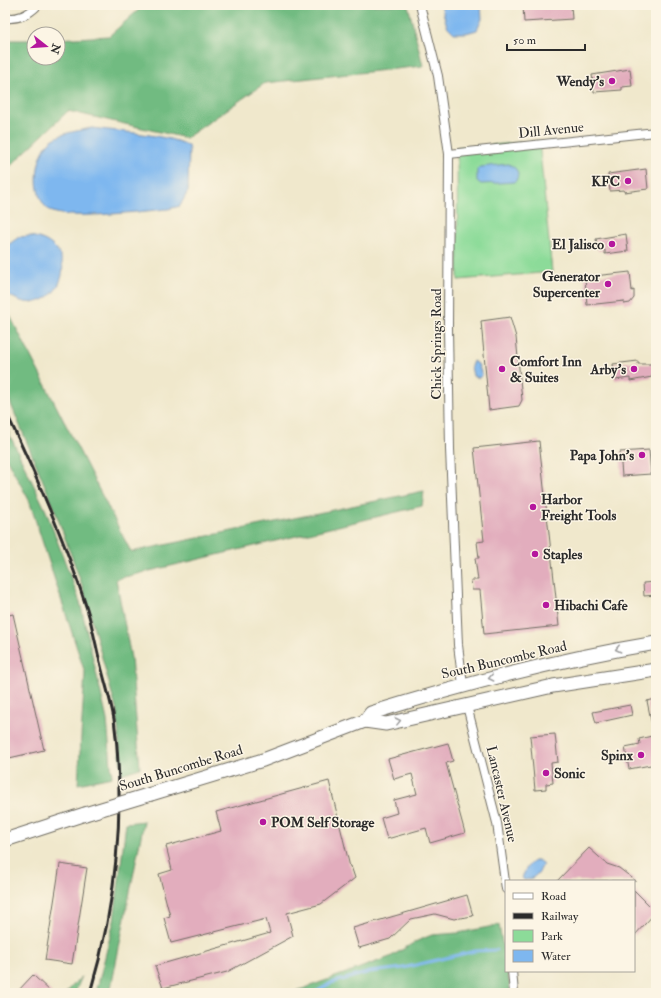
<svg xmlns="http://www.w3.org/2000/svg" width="661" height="998" viewBox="0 0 661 998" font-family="'IM FELL Double Pica',serif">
	<rect width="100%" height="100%" fill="#fcf5e5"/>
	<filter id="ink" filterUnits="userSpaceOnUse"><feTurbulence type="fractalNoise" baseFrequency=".025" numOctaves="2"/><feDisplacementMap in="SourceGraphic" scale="8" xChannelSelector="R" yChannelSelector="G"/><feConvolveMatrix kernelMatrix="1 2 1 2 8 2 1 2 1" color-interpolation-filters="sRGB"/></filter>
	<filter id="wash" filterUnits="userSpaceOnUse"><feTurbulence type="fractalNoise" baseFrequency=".012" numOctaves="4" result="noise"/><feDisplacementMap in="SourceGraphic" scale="16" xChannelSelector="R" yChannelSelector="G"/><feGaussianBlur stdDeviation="0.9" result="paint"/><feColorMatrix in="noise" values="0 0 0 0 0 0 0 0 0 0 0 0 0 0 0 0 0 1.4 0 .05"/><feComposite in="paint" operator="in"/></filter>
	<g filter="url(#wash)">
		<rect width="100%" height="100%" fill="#f0e8cc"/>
		<polygon fill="#8cdb99" stroke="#5c8362" points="539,141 552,272 458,280 457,148"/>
		<g fill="#71bb81" stroke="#4e7356">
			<polygon points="144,5 408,5 423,66 265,83 186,138 68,111 5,171 5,40 34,40 34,58 58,58 58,39 109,36"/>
			<polygon points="5,306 131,552 424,491 422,506 116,579 131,658 140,768 121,774 117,712 82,585 53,505 5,390"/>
			<polygon points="5,425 46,511 80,602 107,720 112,777 78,784 85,673 29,500 5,456"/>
			<polygon points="144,821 110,993 96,993 114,921 126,823"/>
			<polygon points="499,925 511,993 291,993 390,957 417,941 432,935 458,933"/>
			<polygon points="82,976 75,993 66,993"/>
		</g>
		<g fill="#7eb7ef" stroke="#54718d">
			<polygon points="441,5 481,5 482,19 477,30 466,33 454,33 447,26"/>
			<path d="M92,128c20,3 84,7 97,19l-1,44 -8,15 -12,3c-26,2 -95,11 -115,3 -23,-9 -19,-59 -1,-72 12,-8 26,-9 40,-12z"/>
			<path d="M508,164c9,4 13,9 7,18l-34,2 -4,-3v-11l4,-3z"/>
			<path d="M30,236c63,10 24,96 -25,56v-45l14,-10z"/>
			<polygon points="473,361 478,364 482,375 479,378 473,376 471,366"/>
			<path d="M538,860l5,4c-3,8 -9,16 -19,16l-2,-2c3,-8 7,-17 16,-18z"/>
		</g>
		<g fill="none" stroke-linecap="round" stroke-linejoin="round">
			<polyline stroke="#7eb7ef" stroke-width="3" points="314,993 331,983 370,972 403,968 475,951 496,950"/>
		</g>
		<g id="blocks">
			<g fill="#e2adbd">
				<polygon points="523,5 571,5 572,19 524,22"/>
				<polygon points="630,69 632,86 622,87 622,90 594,92 592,75"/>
				<polygon points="646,169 648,189 624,192 624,190 610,191 608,174"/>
				<polygon points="626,234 628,251 605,254 605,250 598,251 596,239"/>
				<polygon points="630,272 632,291 634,290 634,298 630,303 624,304 624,301 587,305 585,277"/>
				<polygon points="510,317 516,337 522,400 519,406 489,410 481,321"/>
				<polygon points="638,361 638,364 653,364 654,374 652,374 652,377 630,381 630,378 615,380 613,364"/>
				<polygon points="539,441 559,626 484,634 480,590 472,590 471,580 478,580 475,558 479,558 477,542 484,541 474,448"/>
				<polygon points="649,450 651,474 622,476 620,452"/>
				<polygon points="656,582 656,595 644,596 643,583"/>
				<polygon points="13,614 44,750 5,759 5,616"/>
				<polygon points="656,699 656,725 652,725 647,701"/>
				<polygon points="630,705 632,715 596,723 593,712"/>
				<polygon points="555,734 558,762 551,763 553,783 546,784 546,789 535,790 530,736"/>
				<polygon points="652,736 653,740 656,739 656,764 629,769 625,747 640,744 639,739"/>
				<polygon points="448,743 453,761 446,763 465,833 430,843 426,828 387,839 381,818 397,813 394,800 417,794 412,774 394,779 388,759"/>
				<polygon points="329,781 350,867 351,866 355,878 321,904 287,913 293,936 227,972 163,988 155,966 270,933 266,919 171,943 164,918 170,916 159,874 172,870 166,846 221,831 216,812"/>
				<polygon points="589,848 607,864 619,868 636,881 557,881"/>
				<polygon points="60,864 87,868 72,964 45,960"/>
				<polygon points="634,890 656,912 634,936"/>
				<polygon points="467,895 473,916 454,919 435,914 411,919 390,939 359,948 353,928"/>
				<polygon points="33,975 52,993 16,993"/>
			</g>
		</g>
	</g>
	<g filter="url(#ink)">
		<use href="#blocks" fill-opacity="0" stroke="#706d63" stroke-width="1"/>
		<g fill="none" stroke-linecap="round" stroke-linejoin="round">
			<defs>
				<g id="minor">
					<polyline points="420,5 438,76 449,154 448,328 450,449 458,645 463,685"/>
					<path d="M5,18c14,1 23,-3 33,-13"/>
					<polyline points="449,154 656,132"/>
					<polyline points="467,706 497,823 506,889"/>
					<polyline points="512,971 514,993"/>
				</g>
				<g id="primary">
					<polyline points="365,721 386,724 553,686 656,670"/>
					<path d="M151,794l112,-34 102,-39 6,-8c93,-29 188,-54 285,-70"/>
					<polyline points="5,840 85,814"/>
				</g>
			</defs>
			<use href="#minor" stroke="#706d63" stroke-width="10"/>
			<use href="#primary" stroke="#706d63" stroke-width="15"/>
			<use href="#minor" stroke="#fff" stroke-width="8"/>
			<use href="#primary" stroke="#fff" stroke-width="13"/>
			<path stroke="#2b2b2b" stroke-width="3" d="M5,410c31,65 60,130 82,199 6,19 9,38 14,57 4,17 10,35 13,53 12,90 2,187 -24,274"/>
			<defs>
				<polyline id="primary-bridge" points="85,814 151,794"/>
			</defs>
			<use href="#primary-bridge" stroke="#706d63" stroke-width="15" stroke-linecap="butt"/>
			<use href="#primary-bridge" stroke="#fff" stroke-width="13"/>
		</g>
		<defs><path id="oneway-chevron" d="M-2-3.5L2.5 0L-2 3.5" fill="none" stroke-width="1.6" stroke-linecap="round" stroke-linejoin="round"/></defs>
		<g stroke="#a0a0a0">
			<use href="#oneway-chevron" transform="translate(618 649) rotate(167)"/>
			<use href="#oneway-chevron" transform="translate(491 678) rotate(167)"/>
			<use href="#oneway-chevron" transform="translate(398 721) rotate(-14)"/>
		</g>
	</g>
	<g fill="#b5179e" stroke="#fcf5e5" stroke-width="1.5">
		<circle cx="612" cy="81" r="4"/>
		<circle cx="628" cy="181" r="4"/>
		<circle cx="612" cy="244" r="4"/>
		<circle cx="608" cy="284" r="4"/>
		<circle cx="502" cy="369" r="4"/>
		<circle cx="634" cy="369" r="4"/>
		<circle cx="642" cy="455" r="4"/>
		<circle cx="533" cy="507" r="4"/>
		<circle cx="535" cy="554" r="4"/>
		<circle cx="546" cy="605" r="4"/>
		<circle cx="641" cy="755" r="4"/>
		<circle cx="546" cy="773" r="4"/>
		<circle cx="263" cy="822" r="4"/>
	</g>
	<g text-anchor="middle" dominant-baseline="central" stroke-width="3" stroke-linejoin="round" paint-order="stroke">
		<g font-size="14" font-weight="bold" fill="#2b2b2b" stroke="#fcf5e5" text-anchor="end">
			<text x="604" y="81">Wendy's</text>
			<text x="620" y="181">KFC</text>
			<text x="604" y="244">El Jalisco</text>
			<text x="600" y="276">Generator<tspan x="600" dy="16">Supercenter</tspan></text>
			<text x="510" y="361" text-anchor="start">Comfort Inn<tspan x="510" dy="16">&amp; Suites</tspan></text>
			<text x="626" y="369">Arby's</text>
			<text x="634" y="455">Papa John's</text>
			<text x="541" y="499" text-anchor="start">Harbor<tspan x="541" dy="16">Freight Tools</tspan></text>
			<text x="543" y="554" text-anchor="start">Staples</text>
			<text x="554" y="605" text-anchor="start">Hibachi Cafe</text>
			<text x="633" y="755">Spinx</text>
			<text x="554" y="773" text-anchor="start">Sonic</text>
			<text x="271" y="822" text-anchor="start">POM Self Storage</text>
		</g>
		<g font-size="14" fill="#2b2b2b" stroke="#fcf5e5">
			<text transform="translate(551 130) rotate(-6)">Dill Avenue</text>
			<text transform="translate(436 344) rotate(-90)">Chick Springs Road</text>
			<text transform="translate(504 660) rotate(-13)">South Buncombe Road</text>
			<text transform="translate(181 768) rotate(-17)">South Buncombe Road</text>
			<text transform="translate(502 794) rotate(77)">Lancaster Avenue</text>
		</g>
	</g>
	<rect width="661" height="998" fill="none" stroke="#fcf5e5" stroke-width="20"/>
	<rect x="505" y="880" width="130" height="92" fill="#fcf5e5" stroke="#a8a49b"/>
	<rect x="513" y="893" width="20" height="6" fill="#ffffff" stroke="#a8a49b"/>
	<text x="541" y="900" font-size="12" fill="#2b2b2b">Road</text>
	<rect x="513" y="913" width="20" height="6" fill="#2b2b2b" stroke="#a8a49b"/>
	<text x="541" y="920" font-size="12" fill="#2b2b2b">Railway</text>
	<rect x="513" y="930" width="20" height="12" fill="#8cdb99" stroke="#a8a49b"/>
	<text x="541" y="940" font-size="12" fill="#2b2b2b">Park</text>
	<rect x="513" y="950" width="20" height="12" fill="#7eb7ef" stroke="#a8a49b"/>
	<text x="541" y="960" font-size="12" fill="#2b2b2b">Water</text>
	<g transform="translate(46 46) rotate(107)"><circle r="19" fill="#fcf5e5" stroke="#a8a49b"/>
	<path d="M0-3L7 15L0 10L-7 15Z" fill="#b5179e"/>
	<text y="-6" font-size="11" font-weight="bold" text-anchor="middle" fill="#2b2b2b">N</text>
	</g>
	<path d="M507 44v6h78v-6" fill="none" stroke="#2b2b2b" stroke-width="2"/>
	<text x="513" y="44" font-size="12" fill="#2b2b2b" stroke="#fcf5e5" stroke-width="3" paint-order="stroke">50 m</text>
</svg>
